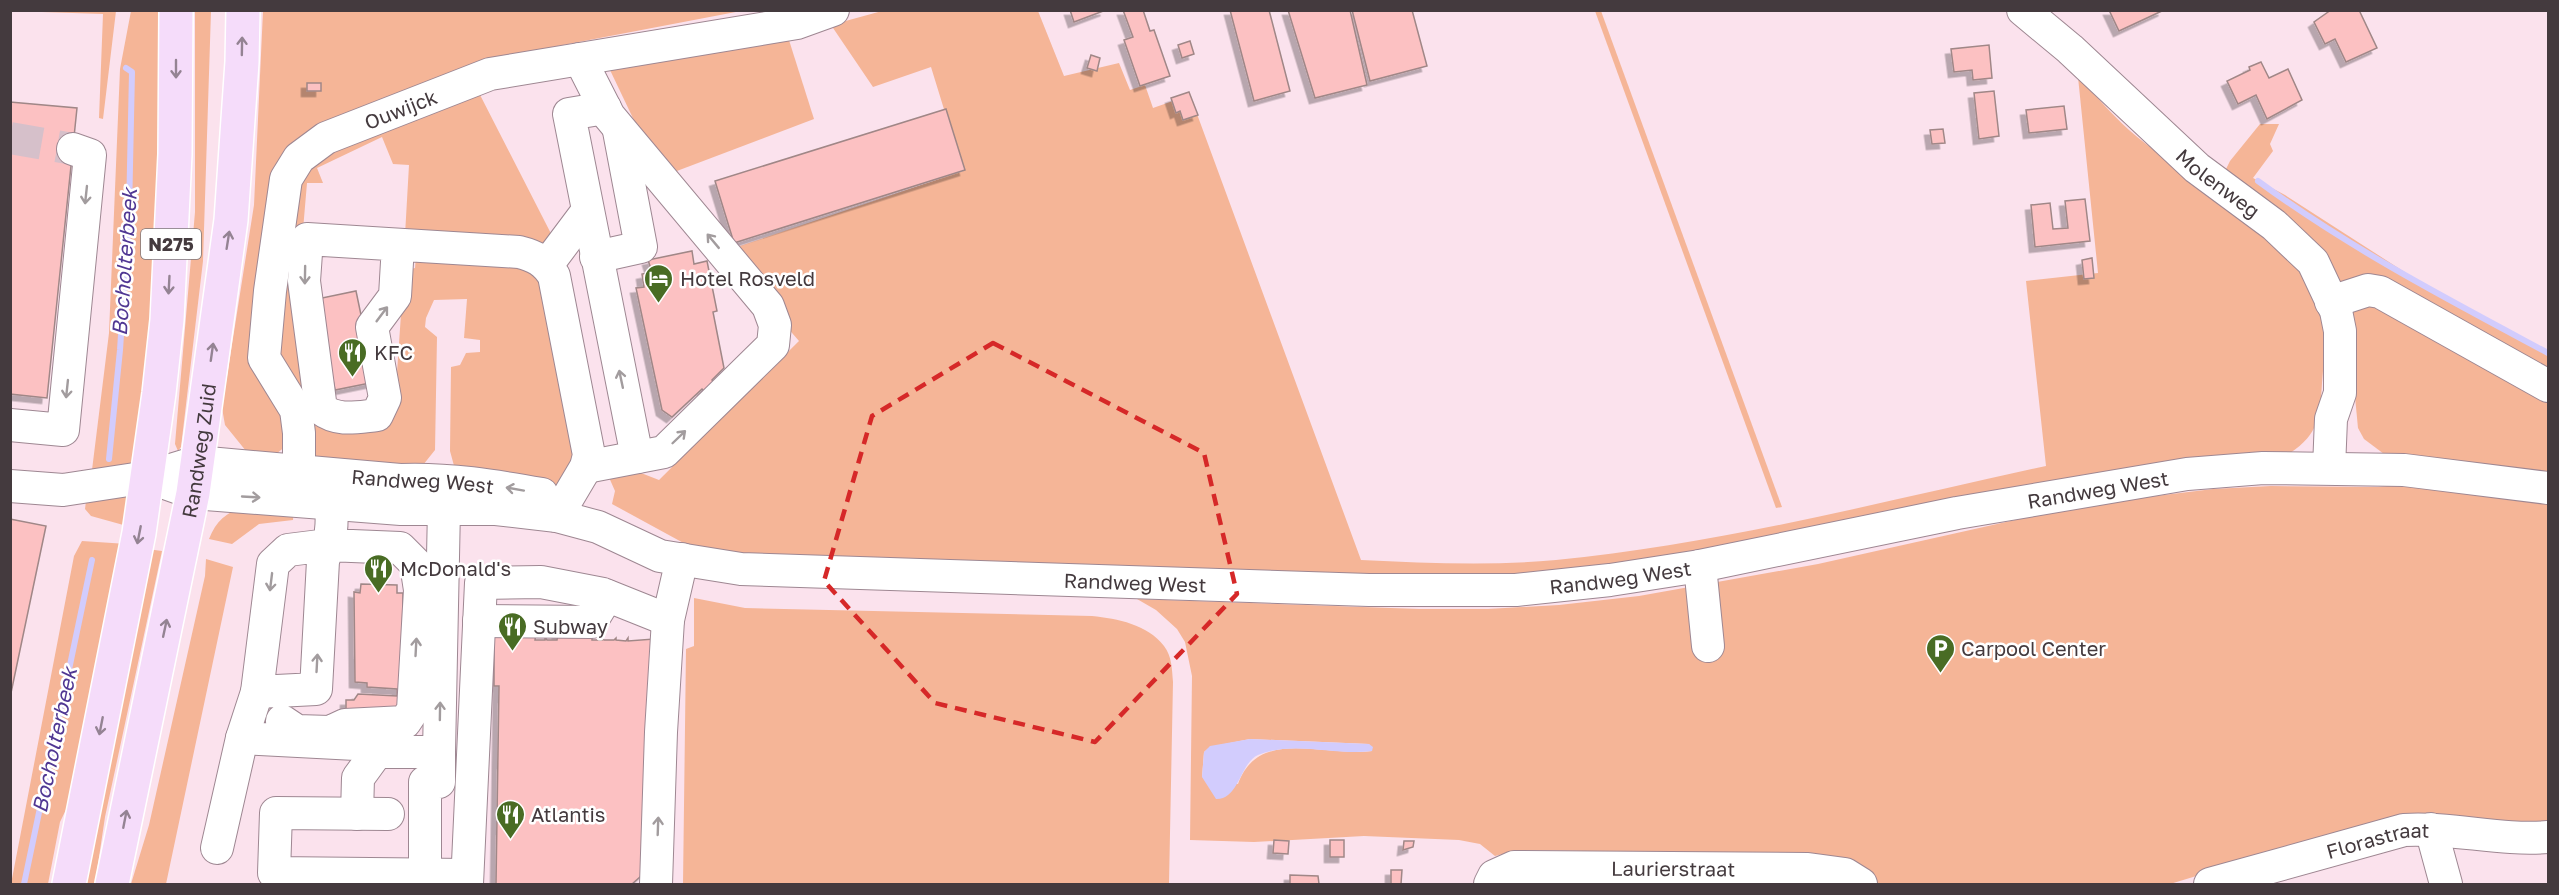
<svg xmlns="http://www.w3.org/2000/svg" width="2559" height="895" viewBox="0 0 2559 895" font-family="'Golos Text',sans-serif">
	<defs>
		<filter id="shadow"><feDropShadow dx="-5.5" dy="5.5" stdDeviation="0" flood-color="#0004"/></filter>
	</defs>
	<rect width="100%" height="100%" fill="#fbe2ed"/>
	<g fill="#f5b597" fill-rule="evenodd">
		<polygon points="11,11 116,11 103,119 99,118 103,14"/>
		<polygon points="131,11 164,11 162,248 134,469 92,470 109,333 120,69"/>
		<polygon points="195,11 211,11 203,261 181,447 178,451 175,444 195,212"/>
		<polygon points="263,11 741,11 542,49 316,131 265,273 289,409 291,442 276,454 246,451 225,425 222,408 254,205"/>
		<path d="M882,11h156l26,65 55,-13 11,27 15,-5 8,23 37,-13 171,465c65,3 130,6 195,0 166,-16 328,-59 490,-94l-20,-185 72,-8 -20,-196c17,17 33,37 51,53 59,52 165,102 191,180 7,23 4,49 2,73 -2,33 -3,51 -32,70l-140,12 -68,10 -447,91 -147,13 -788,-27 -88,-48 3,-13 -15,-34 59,23 140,-139 -77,-89 241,-81 -32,-104 -58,20 -42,-62z"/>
		<polygon points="1595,11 1601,11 1782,507 1776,508"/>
		<polygon points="788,37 814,119 661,177 610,70"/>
		<polygon points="477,89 564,259 405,235 409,165 393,164 382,137 317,168 323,183 307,183 300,265 318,415 395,401 404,271 415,268 416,256 529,265 540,272 579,453 554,490 456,473 450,451 451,367 460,365 466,353 480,352 480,340 464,338 467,299 434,300 426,318 425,327 437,337 435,450 419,470 315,457 276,363 293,185 313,156"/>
		<polygon points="2260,124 2279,124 2270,144 2273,151 2253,178 2285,195 2434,291 2548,351 2548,376 2329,278 2223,175 2230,161"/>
		<polygon points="2371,300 2548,389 2548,478 2388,457 2364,439 2358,428 2351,355 2350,306"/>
		<path d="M2415,483l133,17v330l-299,30 -79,24h-296l-109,-30 -247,-4 -23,6 -15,-12 -21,-4 -95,-4 -110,6 -64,-2 2,-164 -7,-34 -8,-13 -21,-19 -19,-11 282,10h69l71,-4 80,-9 179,-32 264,-59 131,-16 58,-3 107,1zM1250,739l119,5 3,7c-47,7 -113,-25 -134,33l-36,-7 2,-25 6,-5z"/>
		<polygon points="130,492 127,526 91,516 85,509 86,501"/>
		<path d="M294,503l-1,17 -34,4 -27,20 -23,-5c15,-39 50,-34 85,-36z"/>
		<polygon points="82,541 127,544 75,791 60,822 48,884 11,884 74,556"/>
		<polygon points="147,549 162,551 105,817 95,884 79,884"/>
		<polygon points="206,559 233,567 166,884 131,884 149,825 205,576"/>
		<path d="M694,598l51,10 347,8c26,3 55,8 72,30 8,10 8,24 9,36l-4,202h-486l3,-235 8,-3z"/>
	</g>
	<path fill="#d2ccfd" d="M1250,739l119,5 4,3 -1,4c-37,5 -78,-11 -114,4 -18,8 -19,45 -42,44l-14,-22 2,-25 6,-6z"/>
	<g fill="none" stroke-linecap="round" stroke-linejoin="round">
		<g stroke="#d2ccfd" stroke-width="6">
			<path d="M2258,181c91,67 191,119 290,172"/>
			<polyline points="109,459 120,350 129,213 132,72 126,68"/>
			<polyline points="24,884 92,560"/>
		</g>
	</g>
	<g fill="#fcc1c2" stroke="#a08787" stroke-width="1.5" filter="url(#shadow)">
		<polygon points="1070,10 1106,10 1074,22"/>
		<polygon points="1123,10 1143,10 1150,31 1154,30 1170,76 1140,86 1124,40 1133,37"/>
		<polygon points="1230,10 1269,10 1290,91 1254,101"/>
		<polygon points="1288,10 1350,10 1367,85 1315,98"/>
		<polygon points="1352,10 1412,10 1427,66 1370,81"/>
		<polygon points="2109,10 2164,10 2119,31"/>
		<polygon points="2331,10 2359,10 2377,48 2346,62 2335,39 2325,44 2314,22"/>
		<polygon points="1190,41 1194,54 1182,58 1178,45"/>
		<polygon points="1989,45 1992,78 1973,80 1972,70 1954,72 1951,49"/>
		<polygon points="1091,55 1100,58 1097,71 1087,68"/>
		<polygon points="2261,62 2269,78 2288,69 2302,100 2267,119 2256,95 2238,104 2227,81 2250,70 2249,67"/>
		<rect x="307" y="83" width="14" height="8"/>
		<polygon points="1994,91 1999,136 1979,139 1974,93"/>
		<polygon points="1189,92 1198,115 1183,120 1180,111 1176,113 1171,98"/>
		<polygon points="10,102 77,108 47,398 10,394"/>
		<polygon points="2064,106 2067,129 2029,133 2026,110"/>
		<polygon points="946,109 965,170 734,243 715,181"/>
		<polygon points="1943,129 1945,143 1932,144 1930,130"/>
		<polygon points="2085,199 2090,241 2035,247 2031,205 2050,203 2053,229 2068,228 2065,201"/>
		<polygon points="692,251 694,264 707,261 717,311 713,312 724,368 712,380 717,385 707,394 702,389 672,417 662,410 636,288 644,287 642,274 652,272 648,260"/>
		<polygon points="2092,258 2094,278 2084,279 2082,260"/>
		<polygon points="356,291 375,382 335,390 317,299"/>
		<polygon points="10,519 46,526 11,693 10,693"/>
		<polygon points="361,584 397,585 397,593 403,593 401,711 346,717 346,700 354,700 358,694 397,696 397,689 367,687 367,683 355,682 354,592 360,593"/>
		<polygon points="494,632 536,633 535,640 545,640 545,637 547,640 557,640 558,633 592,633 592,640 602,640 602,638 604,640 614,640 616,638 616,640 626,641 628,638 628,641 654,639 649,869 632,884 496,884 499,686 494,686"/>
		<polygon points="1274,840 1289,841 1288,854 1273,853"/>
		<rect x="1330" y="840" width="14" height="17"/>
		<polygon points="1404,841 1414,841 1413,847 1403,850"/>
		<polygon points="1391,870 1402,870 1401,884 1391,884"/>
		<polygon points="1290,875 1318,876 1319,884 1290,884"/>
	</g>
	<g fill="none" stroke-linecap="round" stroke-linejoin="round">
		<polyline stroke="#d6c0ca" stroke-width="32" stroke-dasharray="32 16" stroke-linecap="butt" points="10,138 73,149"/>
		<defs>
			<g id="minor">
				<path id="s1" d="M2023,10l47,39 127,119 77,57 39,37 23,49 4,20v62l-9,26 -2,49"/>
				<polyline points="580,59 609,116 768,306 775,325 773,345 664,452 586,467"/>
				<polyline points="605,108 569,114 637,457"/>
				<path d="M398,245l-3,51 -23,31 13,71 -8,17c-20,2 -39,7 -56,-6l-17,-128 3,-42 212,13c16,4 26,9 35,24l35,179 -3,12 -29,49"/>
				<polyline points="596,257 641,247 619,131"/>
				<polyline points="547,265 586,213"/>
				<polyline points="2331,302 2368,290 2380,292 2548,386"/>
				<polyline points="10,425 63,430 90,155 73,149"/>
				<path id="s2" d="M299,472v-39l-3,-23 -32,-52 6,-67 16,-112 13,-21 27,-20 164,-64 307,-51 36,-13"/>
				<path id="s3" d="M148,477l45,16 208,16h95l61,7 41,11 62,29 81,13 628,21h147l94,-10 90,-14 257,-53 230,-39 76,-6 141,2 144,18"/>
				<path id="s4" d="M10,486l53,4 85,-13 49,-15 203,18c48,-2 96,6 142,14"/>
				<polyline points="1700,566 1708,646"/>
				<polyline points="479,621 591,622 607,596"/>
				<polyline points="257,692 242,738 356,744 377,752 439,752 444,508 433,492"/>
				<path d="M282,721l15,10 33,1 15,-7 60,-3 8,-12 7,-120 -4,-26 -16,-16 -72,-3 -40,5 -15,14 -16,128 59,-3 7,-128c8,-23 10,-34 8,-59"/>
				<polyline points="357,814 358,778 377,752"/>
				<polyline points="388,814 276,813 274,873 467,875"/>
				<polyline points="2431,829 2446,884"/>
				<polyline points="217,848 242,738"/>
				<polyline points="425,875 425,782 439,782 439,752"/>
				<polyline points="467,884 481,583 541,582 603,594 668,620"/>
				<polyline points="656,884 661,732 668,620 682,559"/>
				<path id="s5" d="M1490,884l4,-8 20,-9 294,2 37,5 16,10"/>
				<path id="s6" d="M2210,884l194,-54c48,-3 96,11 144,7"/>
			</g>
			<g id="major">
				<polyline points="69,884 139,533 159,393 167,320 175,154 176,10"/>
				<path id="s7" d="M112,884l81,-391 38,-273 11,-158 1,-52"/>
			</g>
		</defs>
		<use href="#minor" stroke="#9e8792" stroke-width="34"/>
		<use href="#major" stroke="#fff" stroke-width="36"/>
		<use href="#minor" stroke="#fff" stroke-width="32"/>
		<use href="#major" stroke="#f5dcfa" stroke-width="33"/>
	</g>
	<defs><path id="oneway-shaft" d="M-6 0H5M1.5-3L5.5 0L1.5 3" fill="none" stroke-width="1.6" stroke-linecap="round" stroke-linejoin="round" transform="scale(1.5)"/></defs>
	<g stroke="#948393">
		<use href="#oneway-shaft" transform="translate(242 46) rotate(-89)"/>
		<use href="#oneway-shaft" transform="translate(176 69) rotate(90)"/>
		<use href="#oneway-shaft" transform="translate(228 240) rotate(-81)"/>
		<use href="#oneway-shaft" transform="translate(169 285) rotate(93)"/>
		<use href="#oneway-shaft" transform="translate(212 352) rotate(-82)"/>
		<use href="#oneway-shaft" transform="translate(139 535) rotate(101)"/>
		<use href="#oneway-shaft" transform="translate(165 628) rotate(-78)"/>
		<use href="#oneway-shaft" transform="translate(101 726) rotate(101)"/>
		<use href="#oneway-shaft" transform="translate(125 819) rotate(-79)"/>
	</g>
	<g stroke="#a29c9e">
		<use href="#oneway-shaft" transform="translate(86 195) rotate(96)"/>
		<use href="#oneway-shaft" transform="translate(713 241) rotate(-130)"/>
		<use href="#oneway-shaft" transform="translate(305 275) rotate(91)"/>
		<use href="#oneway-shaft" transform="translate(382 314) rotate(-53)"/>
		<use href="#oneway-shaft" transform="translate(621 379) rotate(-102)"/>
		<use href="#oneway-shaft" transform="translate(67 389) rotate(96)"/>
		<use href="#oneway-shaft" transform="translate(679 437) rotate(-44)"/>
		<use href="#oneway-shaft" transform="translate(515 489) rotate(-170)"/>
		<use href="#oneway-shaft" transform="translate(251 497) rotate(3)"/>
		<use href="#oneway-shaft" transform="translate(271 582) rotate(97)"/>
		<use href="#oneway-shaft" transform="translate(416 647) rotate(-87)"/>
		<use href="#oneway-shaft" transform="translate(317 663) rotate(-87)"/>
		<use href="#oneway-shaft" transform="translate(440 711) rotate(-89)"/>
		<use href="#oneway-shaft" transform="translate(658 826) rotate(-88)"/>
	</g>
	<path fill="none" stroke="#d62828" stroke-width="4.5" stroke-dasharray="12 8" stroke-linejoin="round" d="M993,343l211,110 33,141 -142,148 -160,-39 -111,-122 48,-165z"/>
	<defs>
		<symbol id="hotel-pin" viewBox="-11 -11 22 30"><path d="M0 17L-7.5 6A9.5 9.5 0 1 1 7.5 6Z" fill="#496c24" stroke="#fff"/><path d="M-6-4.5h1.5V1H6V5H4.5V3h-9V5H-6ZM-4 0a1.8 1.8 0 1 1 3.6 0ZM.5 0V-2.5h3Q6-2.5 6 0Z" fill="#fff"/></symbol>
		<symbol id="restaurant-pin" viewBox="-11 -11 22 30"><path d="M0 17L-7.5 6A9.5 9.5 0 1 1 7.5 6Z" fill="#496c24" stroke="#fff"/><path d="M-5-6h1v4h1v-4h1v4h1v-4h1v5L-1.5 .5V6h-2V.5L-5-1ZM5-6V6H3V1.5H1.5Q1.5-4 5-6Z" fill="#fff"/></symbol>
		<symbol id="parking-pin" viewBox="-11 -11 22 30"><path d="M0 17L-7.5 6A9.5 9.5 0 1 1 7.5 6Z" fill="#496c24" stroke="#fff"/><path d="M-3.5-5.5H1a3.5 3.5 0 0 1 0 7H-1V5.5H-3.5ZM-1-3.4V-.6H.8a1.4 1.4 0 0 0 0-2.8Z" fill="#fff"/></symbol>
	</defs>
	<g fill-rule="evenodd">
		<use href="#hotel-pin" x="642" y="262" width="33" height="45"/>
		<use href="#restaurant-pin" x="336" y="336" width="33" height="45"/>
		<use href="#restaurant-pin" x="362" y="552" width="33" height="45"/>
		<use href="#restaurant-pin" x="496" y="610" width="33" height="45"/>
		<use href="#parking-pin" x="1924" y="632" width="33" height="45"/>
		<use href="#restaurant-pin" x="494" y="798" width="33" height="45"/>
	</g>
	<g text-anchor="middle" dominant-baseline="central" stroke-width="5" stroke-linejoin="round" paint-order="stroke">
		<rect fill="#fff" stroke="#7c7578" stroke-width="1.5" x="141" y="229" width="60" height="30" rx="4.5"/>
		<g font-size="18" font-weight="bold" fill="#443a3e">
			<text x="171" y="244">N275</text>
		</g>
		<g font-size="20" fill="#443a3e" stroke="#fff">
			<text stroke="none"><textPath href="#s2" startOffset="442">Ouwijck</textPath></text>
			<text stroke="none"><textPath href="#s1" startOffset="261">Molenweg</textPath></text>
			<text stroke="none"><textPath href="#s7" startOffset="442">Randweg Zuid</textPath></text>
			<text stroke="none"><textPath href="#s4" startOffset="417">Randweg West</textPath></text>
			<text stroke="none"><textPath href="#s3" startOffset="1972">Randweg West</textPath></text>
			<text stroke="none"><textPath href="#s3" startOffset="1486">Randweg West</textPath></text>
			<text stroke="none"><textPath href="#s3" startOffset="1000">Randweg West</textPath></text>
			<text stroke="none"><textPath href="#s6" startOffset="174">Florastraat</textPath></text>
			<text stroke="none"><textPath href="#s5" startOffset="190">Laurierstraat</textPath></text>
		</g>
		<g font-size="20" fill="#443a3e" stroke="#fff" text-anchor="start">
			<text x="680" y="278">Hotel Rosveld</text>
			<text x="374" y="352">KFC</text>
			<text x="400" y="568">McDonald's</text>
			<text x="533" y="626">Subway</text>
			<text x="1961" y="648">Carpool Center</text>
			<text x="531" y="814">Atlantis</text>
		</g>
		<g font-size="21" font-style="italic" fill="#503793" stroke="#fff">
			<text transform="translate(124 262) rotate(-86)">Bocholterbeek</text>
			<text transform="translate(54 740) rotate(-78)">Bocholterbeek</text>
		</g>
	</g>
	<rect width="2559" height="895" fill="none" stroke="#443a3e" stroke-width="24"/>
</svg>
